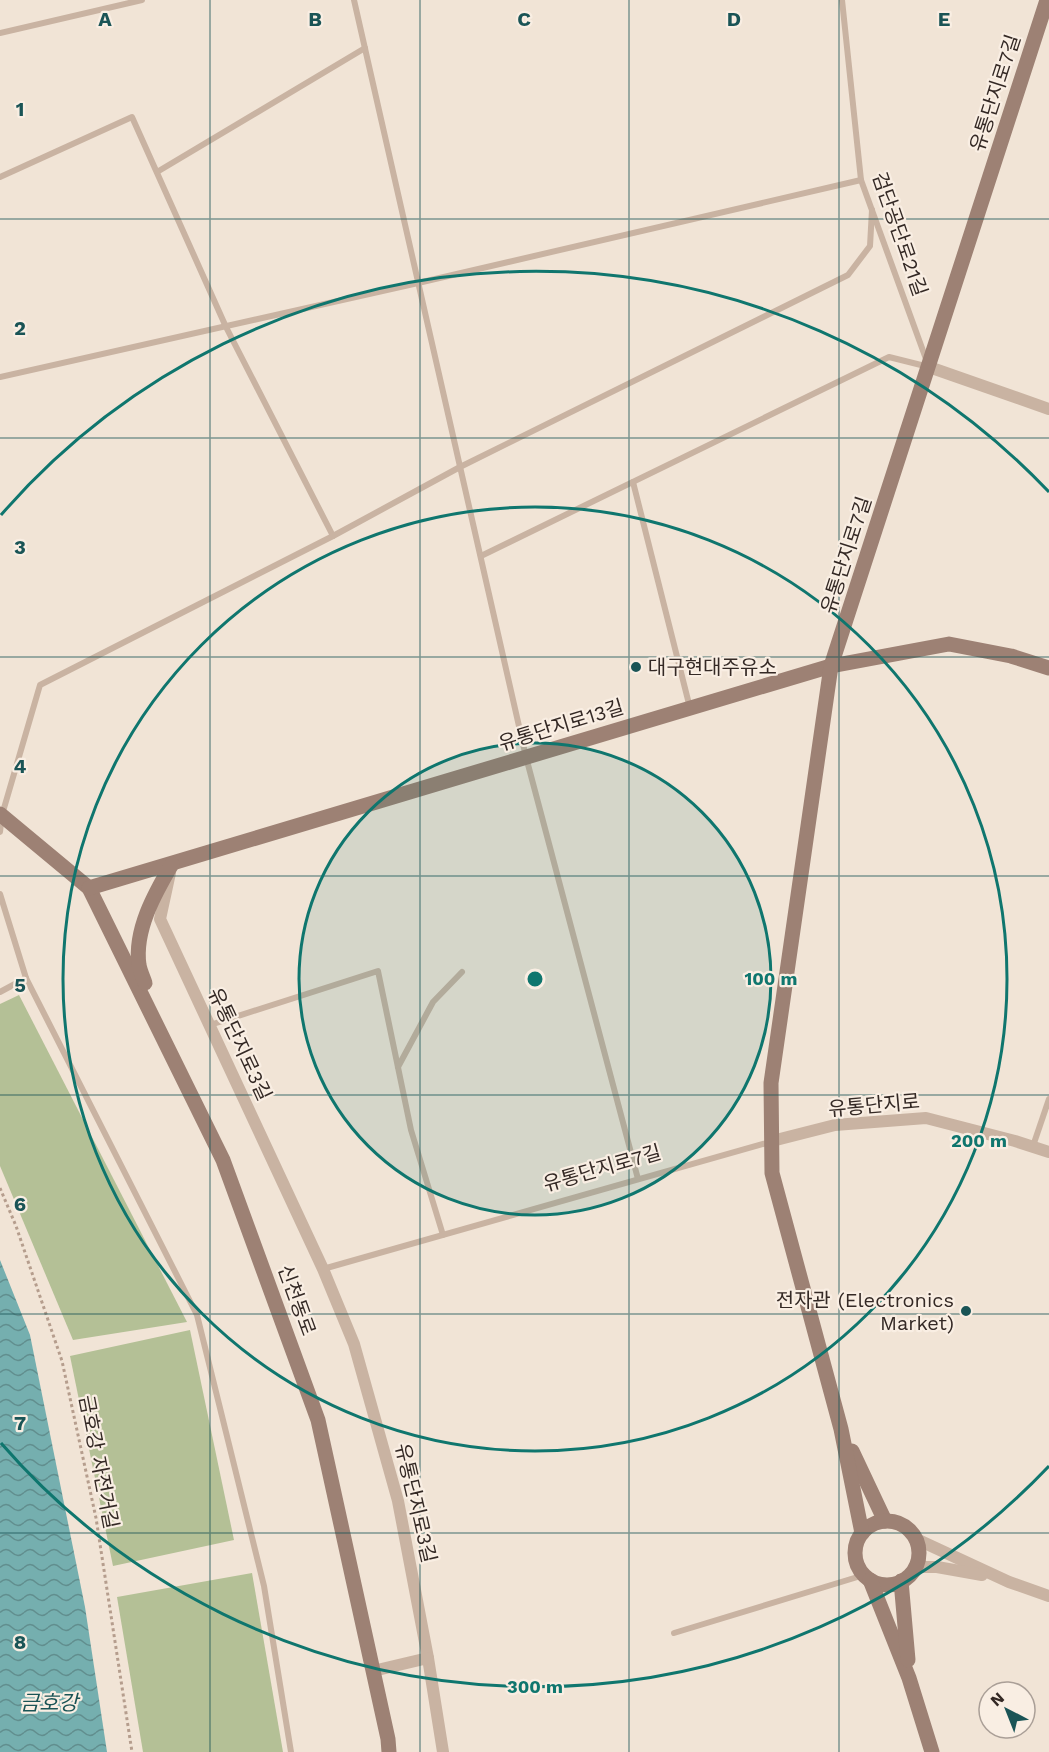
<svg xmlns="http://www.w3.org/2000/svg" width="1049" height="1752" viewBox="0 0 1049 1752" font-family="'Work Sans','Noto Sans KR',sans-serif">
	<defs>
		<pattern id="water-waves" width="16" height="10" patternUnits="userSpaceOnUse" patternTransform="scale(1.5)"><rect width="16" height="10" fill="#75afaf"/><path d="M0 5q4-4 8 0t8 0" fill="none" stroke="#618e8e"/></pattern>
	</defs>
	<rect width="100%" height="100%" fill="#f1e4d6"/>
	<g fill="#b4c096">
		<polygon points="19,995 187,1322 73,1340 0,1166 0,1004"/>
		<polygon points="190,1330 234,1540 113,1566 70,1356"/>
		<polygon points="252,1573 283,1752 143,1752 117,1597"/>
	</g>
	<polygon fill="url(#water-waves)" points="0,1260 30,1335 85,1607 107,1752 0,1752"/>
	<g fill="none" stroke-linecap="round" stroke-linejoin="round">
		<polyline stroke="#b59d8d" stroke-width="3" stroke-dasharray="3 3" stroke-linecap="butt" points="0,1188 16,1226 62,1361 96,1518 132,1752"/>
		<g stroke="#c9b3a2" stroke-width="6">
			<polyline points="354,0 526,757 638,1179"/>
			<polyline points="842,0 861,180 926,359"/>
			<polyline points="0,33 142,0"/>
			<polyline points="157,172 365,48"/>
			<polyline points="0,177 132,117 226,327 333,536"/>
			<polyline points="0,377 418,283 861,180"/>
			<polyline points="633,482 690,708"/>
			<polyline points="481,556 889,357 929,367"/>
			<polyline points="0,832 2,815 40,685 333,536 460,467 848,275 870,246 872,210"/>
			<polyline points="0,894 26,978 0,992"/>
			<polyline points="26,978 197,1315 264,1586 291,1752"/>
			<polyline points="210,1025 378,971 411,1130 443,1235"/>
			<polyline points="398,1067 433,1002 462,972"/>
			<polyline points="1033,1146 1049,1099"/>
			<polyline points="323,1269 770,1142"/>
			<polyline points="674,1633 864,1575"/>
		</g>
		<g stroke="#c9b3a2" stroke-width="12">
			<polyline points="929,367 1049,409"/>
			<polyline points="170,873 160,919 323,1269 354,1344 398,1501 428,1658 443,1752"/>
			<polyline points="772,1141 835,1125 926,1118 1015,1141 1049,1152"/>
			<polyline points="914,1538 1009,1582 1049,1596"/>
			<polyline points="915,1567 937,1567 982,1575"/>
			<polyline points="373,1671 428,1658"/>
		</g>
		<g stroke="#9d8174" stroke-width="15">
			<polyline points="0,814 89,888 223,1160 318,1420 388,1739 389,1752"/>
			<polyline points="89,888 831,666 949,644 1011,656 1049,668"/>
			<path d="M145,983c-2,-6 -5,-12 -6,-18 -5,-35 16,-72 33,-101"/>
			<polyline points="852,1451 885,1521"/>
			<circle cx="887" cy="1553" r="32"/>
			<polyline points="862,1533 841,1429 772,1173 771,1083 831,666 1047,0"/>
			<polyline points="870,1580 909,1678 932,1752"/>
			<polyline points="901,1581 908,1660"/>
		</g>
	</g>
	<path fill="none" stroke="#1a5456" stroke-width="1.5" stroke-opacity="0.55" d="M210,0v1752M420,0v1752M629,0v1752M839,0v1752M0,219h1049M0,438h1049M0,657h1049M0,876h1049M0,1095h1049M0,1314h1049M0,1533h1049"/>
	<circle cx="535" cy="979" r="236" fill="#0f766e" fill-opacity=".12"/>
	<g fill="none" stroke="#0f766e" stroke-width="3">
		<circle cx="535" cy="979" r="236"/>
		<circle cx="535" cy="979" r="472"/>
		<path d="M1049 1466A708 708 0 0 1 1 1443M1 515A708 708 0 0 1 1049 492"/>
	</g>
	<g fill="#1a5456" stroke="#f9eee3" stroke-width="2">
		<circle cx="636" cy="667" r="6"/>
		<circle cx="966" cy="1311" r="6"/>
	</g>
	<g text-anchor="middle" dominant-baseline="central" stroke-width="4.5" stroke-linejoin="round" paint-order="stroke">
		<g font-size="20" fill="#342925" stroke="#f9eee3">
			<text transform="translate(995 93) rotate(-72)">유통단지로7길</text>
			<text transform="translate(900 234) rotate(71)">검단공단로21길</text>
			<text transform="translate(846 555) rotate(-72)">유통단지로7길</text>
			<text transform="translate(561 725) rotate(-17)">유통단지로13길</text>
			<text transform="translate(240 1044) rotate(65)">유통단지로3길</text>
			<text transform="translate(874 1105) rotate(-5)">유통단지로</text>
			<text transform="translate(602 1168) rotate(-16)">유통단지로7길</text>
			<text transform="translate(297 1300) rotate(70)">신천동로</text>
			<text transform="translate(99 1462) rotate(79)">금호강 자전거길</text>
			<text transform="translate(416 1503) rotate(77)">유통단지로3길</text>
		</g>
		<g font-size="20" fill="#342925" stroke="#f9eee3" text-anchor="start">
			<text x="648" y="667">대구현대주유소</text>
			<text x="954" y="1300" text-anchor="end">전자관 (Electronics<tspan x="954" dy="23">Market)</tspan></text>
		</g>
		<g font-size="21" font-style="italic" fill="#1a5456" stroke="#f9eee3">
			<text x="49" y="1702">금호강</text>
		</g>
	</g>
	<g font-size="20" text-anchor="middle" font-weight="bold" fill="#1a5456" stroke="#f9eee3" stroke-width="4.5" stroke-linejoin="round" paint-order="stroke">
		<text x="105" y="26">A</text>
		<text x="315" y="26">B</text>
		<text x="524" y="26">C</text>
		<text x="734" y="26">D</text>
		<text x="944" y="26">E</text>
		<text x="20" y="116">1</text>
		<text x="20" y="335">2</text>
		<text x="20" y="554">3</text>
		<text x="20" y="773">4</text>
		<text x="20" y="992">5</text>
		<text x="20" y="1211">6</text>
		<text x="20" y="1430">7</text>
		<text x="20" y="1649">8</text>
	</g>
	<circle cx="535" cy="979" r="9" fill="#0f766e" stroke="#f9eee3" stroke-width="3"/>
	<g font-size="18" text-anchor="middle" font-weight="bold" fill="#0f766e" stroke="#f9eee3" stroke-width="4.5" stroke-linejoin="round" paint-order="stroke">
		<text x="771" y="985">100 m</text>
		<text x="979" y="1147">200 m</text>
		<text x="535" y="1693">300 m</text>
	</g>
	<g transform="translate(1007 1710) rotate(318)"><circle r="28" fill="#f9eee3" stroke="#aa9f97" stroke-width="1.5"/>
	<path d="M0-4.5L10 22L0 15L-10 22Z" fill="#1a5456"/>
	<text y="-9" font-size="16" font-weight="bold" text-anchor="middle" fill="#342925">N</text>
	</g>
</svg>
